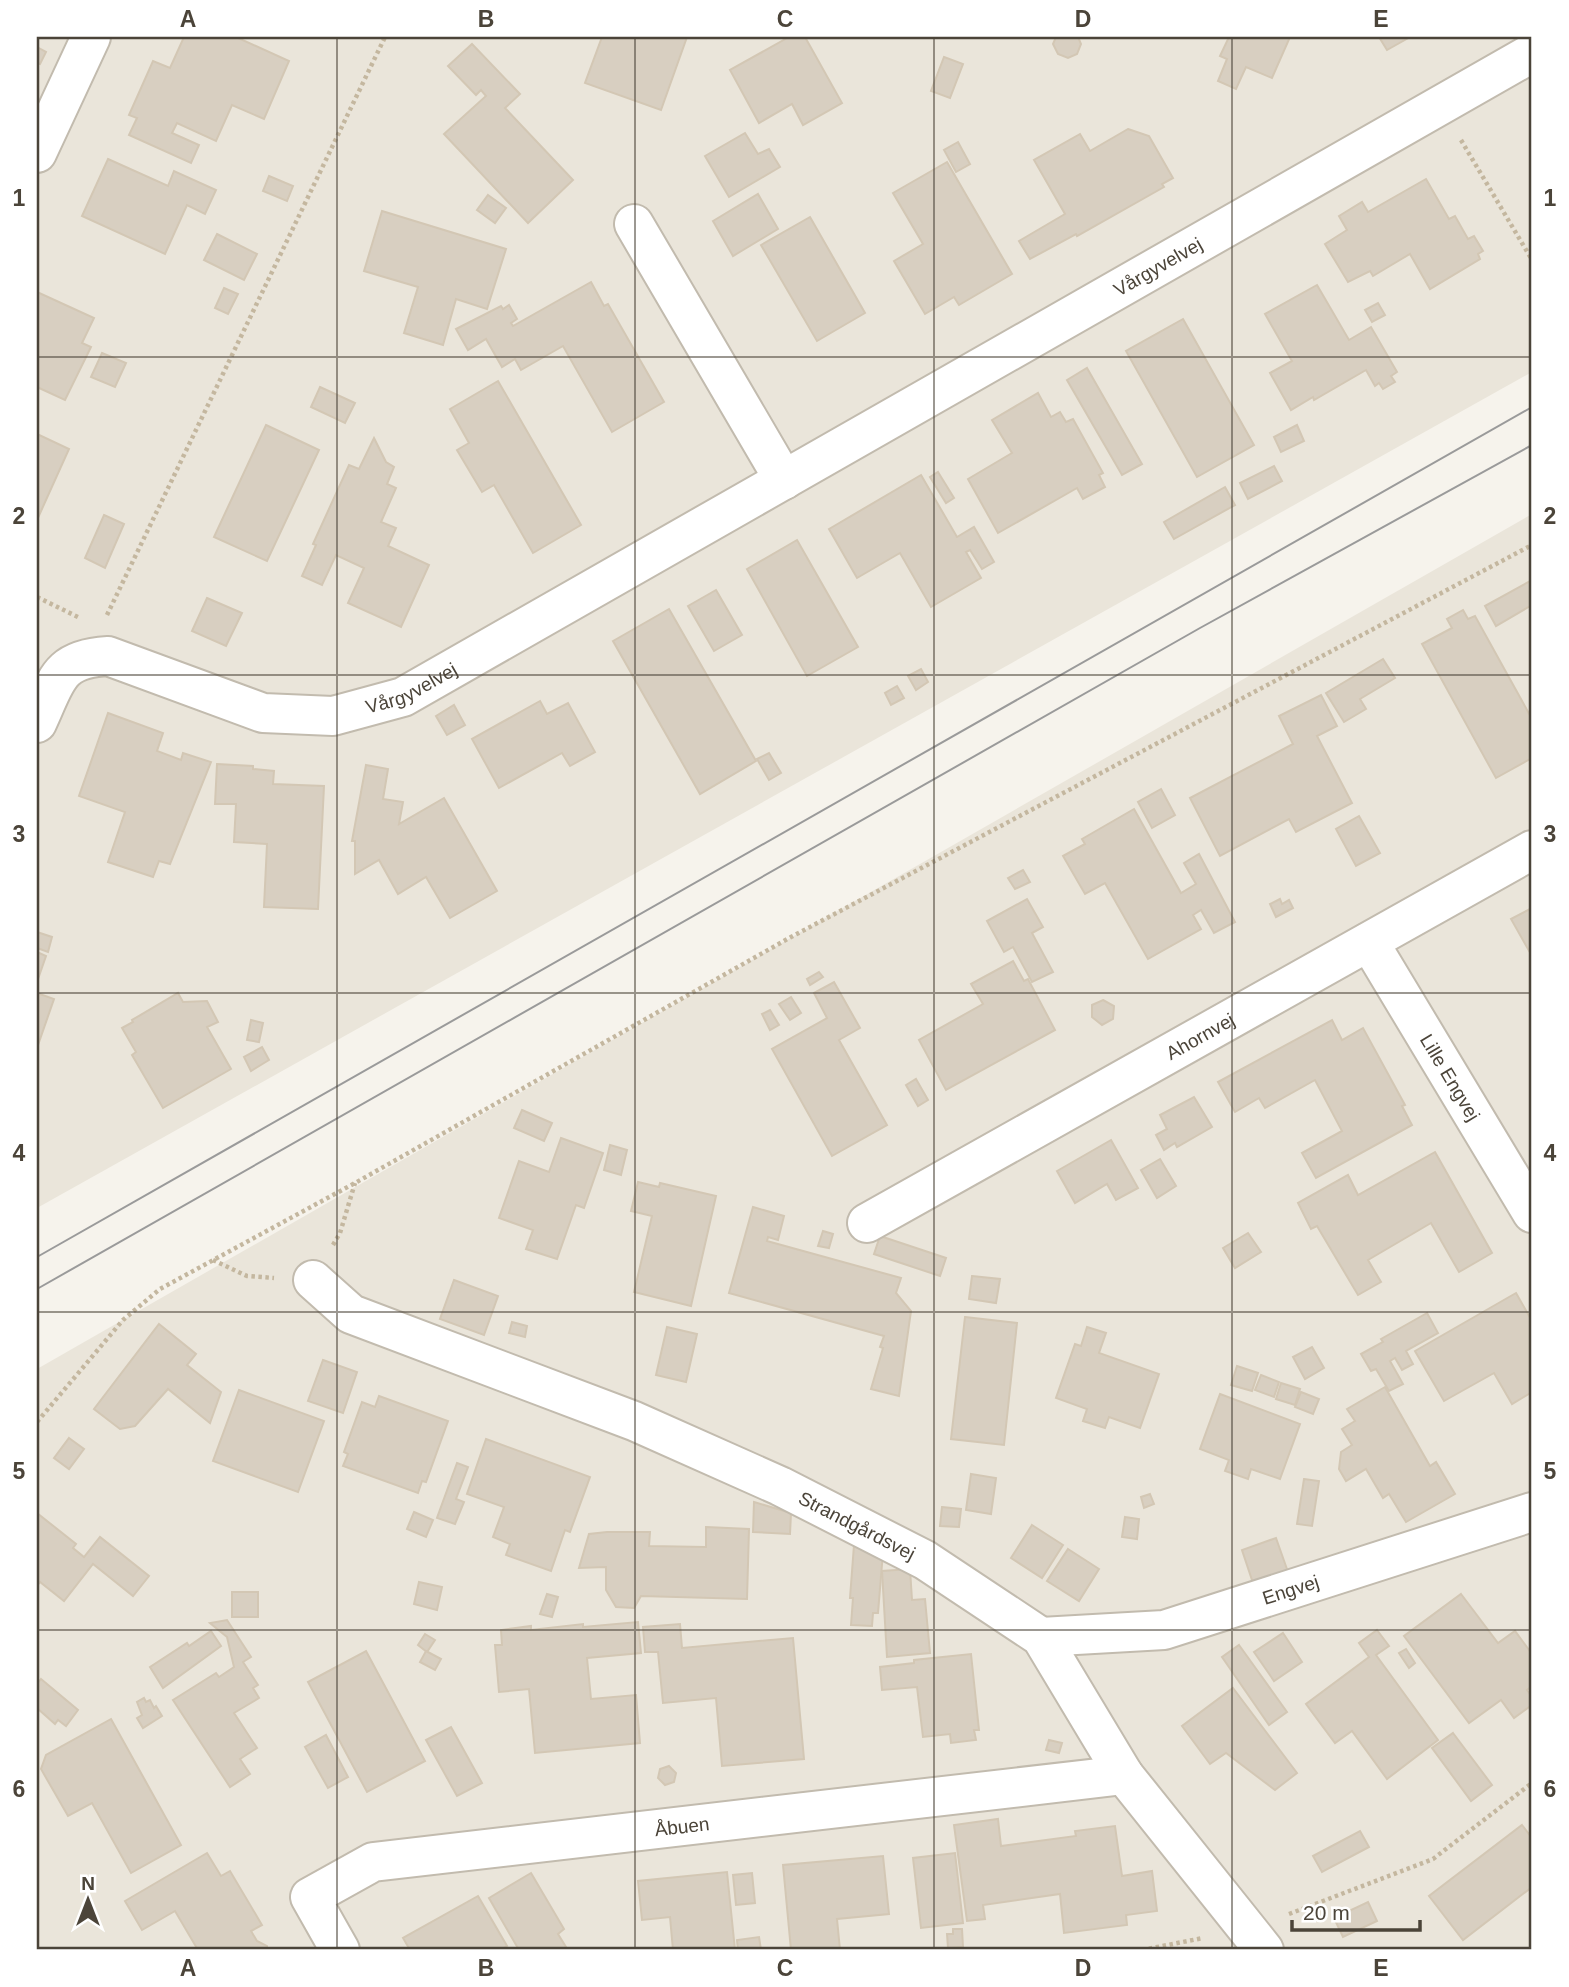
<svg xmlns="http://www.w3.org/2000/svg" width="1569" height="1987" viewBox="0 0 1569 1987" font-family="Arial,sans-serif">
	<rect width="100%" height="100%" fill="#f6f3ec"/>
	<g fill="#eae5da">
		<polygon points="37,37 1532,37 1532,372 37,1208"/>
		<polygon points="1532,514 1532,1950 37,1950 37,1369"/>
	</g>
	<g fill="#d8cfc1" stroke="#d3c7b4" stroke-width="2">
		<polygon points="184,37 236,37 289,61 264,119 232,105 216,141 177,123 172,133 199,145 191,163 129,135 137,118 129,115 153,61 170,68"/>
		<polygon points="602,37 687,37 661,110 585,83"/>
		<polygon points="789,37 805,37 842,103 803,125 792,104 759,123 730,70"/>
		<polygon points="1056,37 1078,37 1081,44 1077,54 1068,58 1058,54 1053,44"/>
		<polygon points="1229,37 1290,37 1272,78 1246,67 1236,89 1218,81 1227,59 1220,56"/>
		<polygon points="1379,37 1410,37 1387,50"/>
		<polygon points="472,44 520,94 505,108 573,180 528,223 444,134 486,96 481,90 476,95 448,66"/>
		<polygon points="37,47 46,52 40,64 37,63"/>
		<polygon points="944,57 963,64 950,98 931,91"/>
		<polygon points="1128,129 1149,136 1173,178 1162,184 1164,187 1077,236 1076,234 1030,259 1019,241 1065,214 1034,160 1080,134 1090,151"/>
		<polygon points="745,133 758,154 769,149 780,167 729,197 705,156"/>
		<polygon points="958,142 970,164 956,172 944,150"/>
		<polygon points="108,159 168,186 174,171 216,190 205,214 187,205 165,254 82,216"/>
		<polygon points="947,162 1012,274 959,305 954,297 925,314 894,261 923,244 893,193"/>
		<polygon points="269,176 293,186 287,201 263,191"/>
		<polygon points="1426,179 1449,219 1455,216 1468,239 1474,236 1483,251 1478,254 1480,259 1430,289 1410,254 1373,276 1370,271 1348,282 1325,244 1347,230 1339,216 1362,202 1368,212"/>
		<polygon points="758,194 778,229 733,256 713,221"/>
		<polygon points="488,195 506,208 495,223 477,210"/>
		<polygon points="382,211 506,249 487,309 456,299 443,345 404,333 418,287 364,271"/>
		<polygon points="810,217 865,313 817,341 761,245"/>
		<polygon points="217,234 257,254 244,280 204,260"/>
		<polygon points="591,282 604,306 608,304 664,402 612,432 563,346 521,370 515,359 502,367 486,339 468,350 456,329 501,306 503,309 509,305 517,319 511,323 513,326"/>
		<polygon points="1317,285 1349,340 1371,327 1397,372 1391,376 1395,382 1383,389 1379,383 1375,386 1366,370 1314,400 1313,397 1291,410 1270,373 1292,361 1265,314"/>
		<polygon points="224,288 238,294 228,314 215,308"/>
		<polygon points="37,292 94,318 82,343 91,347 65,400 37,387"/>
		<polygon points="1378,303 1385,315 1372,322 1365,310"/>
		<polygon points="1183,319 1254,445 1197,477 1126,351"/>
		<polygon points="102,353 126,363 115,387 91,377"/>
		<polygon points="1087,368 1142,464 1122,475 1067,380"/>
		<polygon points="498,381 581,525 533,553 494,485 482,492 457,450 469,443 450,409"/>
		<polygon points="320,387 355,403 345,423 311,407"/>
		<polygon points="1038,393 1051,417 1060,412 1066,422 1073,419 1103,473 1099,475 1105,487 1083,499 1077,488 998,533 968,479 1012,453 992,420"/>
		<polygon points="266,425 319,450 267,561 214,537"/>
		<polygon points="1297,425 1304,441 1281,452 1274,437"/>
		<polygon points="37,434 69,449 37,520"/>
		<polygon points="374,438 386,462 394,467 387,484 396,488 381,522 396,528 388,546 429,565 401,627 348,603 364,568 336,555 322,585 302,576 316,545 313,544 349,465 359,469"/>
		<polygon points="1274,466 1282,481 1248,499 1240,483"/>
		<polygon points="938,472 954,498 946,503 930,477"/>
		<polygon points="921,475 957,537 974,527 994,562 982,569 970,550 966,552 981,578 931,607 900,553 857,578 829,529"/>
		<polygon points="1225,487 1235,505 1174,539 1164,522"/>
		<polygon points="104,515 124,524 105,568 85,558"/>
		<polygon points="797,540 858,647 807,676 747,569"/>
		<polygon points="1532,580 1532,605 1496,626 1485,606"/>
		<polygon points="716,590 742,635 714,651 688,606"/>
		<polygon points="207,598 242,613 226,646 192,631"/>
		<polygon points="669,609 756,761 700,794 613,641"/>
		<polygon points="1463,610 1468,619 1475,616 1532,719 1532,758 1496,778 1422,644 1452,628 1447,619"/>
		<polygon points="1383,659 1395,678 1360,699 1366,709 1344,722 1326,693"/>
		<polygon points="921,669 928,682 916,690 908,676"/>
		<polygon points="897,686 904,698 891,705 885,693"/>
		<polygon points="1321,695 1337,726 1317,736 1352,803 1296,832 1289,819 1220,856 1190,798 1293,744 1279,716"/>
		<polygon points="540,701 547,714 568,703 595,752 570,766 562,753 499,788 472,739"/>
		<polygon points="454,705 465,725 447,735 436,716"/>
		<polygon points="108,713 163,733 157,751 181,760 183,753 211,762 170,864 159,861 153,877 108,862 125,812 79,796"/>
		<polygon points="769,753 781,773 769,780 757,759"/>
		<polygon points="217,764 253,766 253,769 274,771 273,784 324,786 318,909 264,907 267,844 234,842 236,804 215,804"/>
		<polygon points="366,765 388,769 383,799 403,802 399,824 444,798 497,891 450,918 426,877 398,894 379,860 355,874 355,841 352,841"/>
		<polygon points="1161,789 1175,815 1152,828 1138,802"/>
		<polygon points="1134,809 1181,893 1196,884 1184,863 1199,854 1235,922 1214,933 1201,910 1193,915 1201,929 1148,959 1105,883 1085,894 1063,856 1085,844 1082,839"/>
		<polygon points="1359,816 1380,853 1356,866 1336,829"/>
		<polygon points="1023,870 1030,882 1015,889 1008,878"/>
		<polygon points="1027,899 1043,927 1032,933 1053,972 1032,982 1013,947 1004,952 987,921"/>
		<polygon points="1280,899 1282,904 1289,900 1293,908 1276,917 1270,904"/>
		<polygon points="1532,908 1532,956 1511,919"/>
		<polygon points="37,932 52,937 48,952 37,948"/>
		<polygon points="37,952 46,956 37,982"/>
		<polygon points="1013,961 1024,981 1028,979 1055,1030 946,1090 919,1040 983,1004 971,984"/>
		<polygon points="819,972 823,977 810,985 807,979"/>
		<polygon points="834,982 860,1028 839,1040 887,1125 832,1156 772,1049 827,1018 814,993"/>
		<polygon points="37,993 54,999 37,1048"/>
		<polygon points="178,993 183,1002 207,1001 218,1022 207,1027 231,1069 163,1108 132,1055 136,1052 122,1028 133,1022 132,1020"/>
		<polygon points="791,997 801,1013 790,1020 779,1004"/>
		<polygon points="1103,1000 1114,1006 1113,1019 1102,1025 1092,1017 1092,1005"/>
		<polygon points="770,1010 779,1025 770,1030 762,1014"/>
		<polygon points="251,1020 263,1023 259,1042 247,1040"/>
		<polygon points="1332,1020 1342,1040 1363,1028 1405,1105 1402,1106 1412,1125 1316,1178 1302,1153 1342,1131 1315,1080 1265,1108 1259,1098 1235,1112 1218,1082"/>
		<polygon points="262,1047 269,1060 251,1071 244,1057"/>
		<polygon points="916,1079 928,1100 918,1106 906,1085"/>
		<polygon points="1194,1097 1212,1127 1177,1147 1175,1143 1164,1150 1156,1135 1167,1129 1160,1115"/>
		<polygon points="522,1110 552,1123 544,1141 514,1128"/>
		<polygon points="561,1138 603,1153 584,1208 576,1205 557,1259 526,1249 533,1230 499,1218 519,1161 549,1172"/>
		<polygon points="1111,1140 1138,1188 1116,1200 1107,1184 1075,1203 1057,1171"/>
		<polygon points="610,1145 627,1150 621,1175 604,1170"/>
		<polygon points="1435,1152 1492,1253 1459,1272 1431,1223 1368,1260 1381,1282 1358,1295 1317,1226 1311,1229 1298,1203 1348,1175 1358,1195"/>
		<polygon points="1160,1159 1176,1186 1157,1198 1141,1170"/>
		<polygon points="638,1182 659,1187 660,1183 716,1196 691,1306 634,1292 652,1216 631,1211"/>
		<polygon points="753,1207 784,1216 778,1240 768,1237 767,1241 901,1278 896,1293 911,1311 899,1396 871,1389 883,1348 880,1347 884,1336 729,1293"/>
		<polygon points="823,1231 833,1234 829,1248 818,1246"/>
		<polygon points="1248,1233 1261,1252 1235,1268 1223,1248"/>
		<polygon points="880,1236 946,1258 940,1276 874,1254"/>
		<polygon points="972,1276 1000,1279 996,1303 969,1299"/>
		<polygon points="454,1280 498,1296 484,1335 440,1319"/>
		<polygon points="1516,1293 1532,1321 1532,1392 1512,1404 1494,1373 1444,1401 1415,1351"/>
		<polygon points="1427,1313 1438,1333 1406,1351 1413,1364 1402,1370 1395,1358 1390,1361 1403,1384 1389,1391 1376,1369 1371,1371 1361,1354 1383,1342 1381,1339"/>
		<polygon points="965,1317 1017,1323 1004,1445 951,1439"/>
		<polygon points="512,1322 527,1326 525,1337 509,1333"/>
		<polygon points="159,1324 196,1354 187,1365 221,1392 210,1423 168,1389 135,1426 120,1429 94,1409"/>
		<polygon points="667,1327 697,1334 686,1382 656,1375"/>
		<polygon points="1087,1327 1106,1333 1099,1353 1159,1374 1140,1428 1109,1417 1105,1428 1083,1421 1087,1409 1056,1398 1075,1344 1081,1346"/>
		<polygon points="1312,1347 1324,1368 1305,1379 1293,1357"/>
		<polygon points="323,1360 357,1372 343,1413 308,1401"/>
		<polygon points="1237,1366 1258,1373 1252,1391 1231,1385"/>
		<polygon points="1261,1375 1279,1382 1274,1397 1255,1390"/>
		<polygon points="1281,1383 1300,1389 1295,1405 1276,1399"/>
		<polygon points="1385,1387 1430,1466 1436,1462 1455,1494 1406,1522 1389,1494 1383,1498 1366,1469 1346,1481 1339,1469 1341,1452 1352,1445 1342,1429 1355,1421 1347,1409"/>
		<polygon points="239,1390 324,1421 298,1492 213,1461"/>
		<polygon points="1301,1392 1319,1399 1313,1414 1295,1407"/>
		<polygon points="1220,1394 1300,1424 1280,1479 1251,1469 1248,1479 1225,1471 1229,1460 1200,1449"/>
		<polygon points="379,1396 448,1421 426,1482 422,1481 418,1493 343,1466 348,1454 344,1452 362,1402 375,1407"/>
		<polygon points="69,1438 84,1449 69,1469 54,1458"/>
		<polygon points="486,1439 590,1477 570,1532 565,1530 551,1571 506,1555 510,1544 493,1537 504,1507 467,1494"/>
		<polygon points="457,1463 468,1467 456,1499 464,1502 455,1524 437,1518"/>
		<polygon points="971,1474 996,1478 991,1514 966,1510"/>
		<polygon points="1304,1479 1319,1481 1312,1526 1297,1524"/>
		<polygon points="1150,1494 1154,1504 1144,1508 1141,1497"/>
		<polygon points="754,1502 791,1513 790,1534 753,1532"/>
		<polygon points="942,1507 961,1509 959,1527 940,1526"/>
		<polygon points="414,1512 433,1520 426,1537 407,1529"/>
		<polygon points="37,1513 76,1544 73,1548 84,1557 100,1537 149,1576 133,1596 93,1564 64,1601 40,1582 37,1586"/>
		<polygon points="1125,1517 1139,1519 1137,1539 1122,1537"/>
		<polygon points="1032,1525 1063,1545 1042,1578 1011,1558"/>
		<polygon points="706,1527 749,1529 747,1599 641,1596 634,1608 616,1607 606,1590 606,1567 579,1568 589,1534 607,1532 650,1532 649,1546 706,1547"/>
		<polygon points="1276,1538 1288,1572 1253,1583 1242,1550"/>
		<polygon points="854,1545 883,1552 878,1613 873,1613 872,1626 851,1625 853,1598 850,1598"/>
		<polygon points="1068,1549 1099,1569 1079,1601 1047,1581"/>
		<polygon points="910,1569 912,1600 925,1599 930,1653 887,1657 882,1571"/>
		<polygon points="419,1582 442,1587 437,1610 414,1604"/>
		<rect x="232" y="1592" width="26" height="25"/>
		<polygon points="547,1594 558,1597 552,1617 540,1614"/>
		<polygon points="1461,1594 1498,1643 1515,1631 1532,1654 1532,1686 1527,1690 1532,1697 1532,1705 1514,1718 1501,1700 1469,1723 1404,1636"/>
		<polygon points="227,1620 251,1657 243,1662 258,1685 253,1688 259,1698 234,1713 257,1748 240,1759 250,1774 230,1787 173,1700 216,1673 219,1677 234,1667 227,1637 210,1623"/>
		<polygon points="638,1622 641,1653 587,1658 591,1699 636,1695 640,1743 535,1753 529,1689 499,1692 495,1645 502,1645 501,1630 531,1626 531,1630 583,1624 583,1627"/>
		<polygon points="680,1624 682,1648 793,1638 804,1759 722,1766 716,1698 663,1703 658,1652 645,1652 643,1627"/>
		<polygon points="1377,1630 1389,1646 1376,1655 1438,1740 1387,1779 1352,1731 1335,1743 1306,1704 1369,1657 1359,1643"/>
		<polygon points="211,1631 221,1646 163,1688 150,1667 187,1643 189,1646"/>
		<polygon points="1283,1633 1302,1662 1274,1681 1254,1652"/>
		<polygon points="425,1634 435,1640 427,1652 418,1645"/>
		<polygon points="1239,1645 1287,1712 1269,1725 1222,1657"/>
		<polygon points="1406,1649 1415,1663 1409,1668 1399,1653"/>
		<polygon points="366,1651 425,1761 367,1792 308,1682"/>
		<polygon points="426,1651 441,1659 435,1670 420,1662"/>
		<polygon points="971,1654 979,1730 974,1730 976,1740 951,1743 950,1734 923,1737 917,1687 882,1690 880,1667 914,1663 914,1660"/>
		<polygon points="41,1679 78,1710 66,1726 58,1720 55,1724 37,1708 37,1684"/>
		<polygon points="1233,1688 1297,1773 1275,1790 1226,1753 1210,1764 1182,1726"/>
		<polygon points="144,1698 146,1702 150,1700 154,1708 156,1706 162,1716 143,1728 137,1718 142,1715 137,1702"/>
		<polygon points="111,1719 181,1845 131,1873 92,1803 68,1816 41,1769 46,1755"/>
		<polygon points="451,1727 482,1783 457,1796 426,1740"/>
		<polygon points="1453,1733 1492,1785 1471,1801 1432,1748"/>
		<polygon points="326,1735 348,1777 328,1788 305,1747"/>
		<polygon points="1049,1740 1062,1743 1059,1753 1046,1750"/>
		<polygon points="669,1766 676,1773 674,1782 665,1785 658,1778 660,1769"/>
		<polygon points="998,1819 1001,1846 1076,1836 1075,1831 1115,1826 1122,1876 1152,1871 1157,1911 1126,1915 1127,1925 1064,1933 1060,1894 983,1905 985,1919 967,1921 954,1825"/>
		<polygon points="1522,1825 1532,1838 1532,1887 1463,1940 1429,1896"/>
		<polygon points="1360,1831 1369,1847 1322,1872 1313,1856"/>
		<polygon points="207,1853 221,1876 230,1871 262,1925 251,1931 257,1941 267,1946 267,1950 198,1950 175,1911 142,1930 125,1901"/>
		<polygon points="955,1853 963,1923 921,1928 913,1858"/>
		<polygon points="883,1856 889,1914 837,1919 840,1950 791,1950 783,1865"/>
		<polygon points="727,1872 735,1950 673,1950 670,1917 642,1920 638,1881"/>
		<polygon points="531,1873 564,1929 558,1934 566,1947 561,1950 519,1950 489,1898"/>
		<polygon points="752,1873 755,1903 736,1905 733,1875"/>
		<polygon points="478,1896 507,1946 500,1950 410,1950 403,1938"/>
		<polygon points="1368,1902 1377,1921 1343,1937 1334,1918"/>
		<polygon points="953,1929 962,1929 963,1947 948,1948 947,1934 953,1934"/>
		<polygon points="759,1937 761,1950 738,1950 737,1940"/>
	</g>
	<g fill="none" stroke-linecap="round" stroke-linejoin="round">
		<defs>
			<g id="street">
				<polyline points="37,153 91,37"/>
				<polyline points="634,224 784,480"/>
				<path id="s1" d="M37,723c20,-42 19,-64 71,-67l155,57 70,3 70,-19 1129,-644"/>
				<path id="s2" d="M1369,942l163,271"/>
				<path id="s3" d="M867,1223l665,-373"/>
				<path id="s4" d="M313,1280l38,34 283,107 146,65 145,74 116,77 83,138 140,175"/>
				<path id="s5" d="M1041,1637l123,-7 368,-118"/>
				<path id="s6" d="M340,1950l-30,-53 63,-35 751,-87"/>
			</g>
		</defs>
		<use href="#street" stroke="#c2bbae" stroke-width="42"/>
		<g stroke="#c4b79f" stroke-width="4.5" stroke-dasharray="3.5 3.5" stroke-linecap="butt">
			<polyline points="1461,140 1532,260"/>
			<polyline points="37,597 80,618"/>
			<polyline points="107,615 385,37"/>
			<polyline points="333,1245 340,1233 355,1183"/>
			<polyline points="213,1260 247,1276 274,1278"/>
			<polyline points="37,1422 123,1320 160,1289 355,1183 791,937 1532,545"/>
			<polyline points="1289,1914 1433,1859 1532,1783"/>
			<polyline points="1142,1950 1203,1938"/>
		</g>
		<use href="#street" stroke="#fff" stroke-width="38"/>
		<g stroke="#9a9a9a" stroke-width="2">
			<polyline points="37,1257 1532,407"/>
			<polyline points="37,1289 1200,628 1532,445"/>
		</g>
	</g>
	<path fill="none" stroke="#4b4439" stroke-width="2" stroke-opacity="0.55" d="M337,37v1913M635,37v1913M934,37v1913M1232,37v1913M37,357h1495M37,675h1495M37,993h1495M37,1312h1495M37,1630h1495"/>
	<g text-anchor="middle" dominant-baseline="central" stroke-width="5" stroke-linejoin="round" paint-order="stroke">
		<g font-size="19" fill="#4b4439" stroke="#fff">
			<text stroke="none"><textPath href="#s1" startOffset="1283">Vårgyvelvej</textPath></text>
			<text stroke="none"><textPath href="#s1" startOffset="425">Vårgyvelvej</textPath></text>
			<text stroke="none"><textPath href="#s3" startOffset="382">Ahornvej</textPath></text>
			<text stroke="none"><textPath href="#s2" startOffset="158">Lille Engvej</textPath></text>
			<text stroke="none"><textPath href="#s4" startOffset="600">Strandgårdsvej</textPath></text>
			<text stroke="none"><textPath href="#s5" startOffset="256">Engvej</textPath></text>
			<text stroke="none"><textPath href="#s6" startOffset="444">Åbuen</textPath></text>
		</g>
	</g>
	<rect width="1569" height="1987" fill="none" stroke="#ffffff" stroke-width="77"/>
	<g transform="translate(88 1900)" stroke="#ffffff" stroke-width="5" paint-order="stroke">
	<path d="M0-5L12 26L0 18L-12 26Z" fill="#4b4439"/>
	<text y="-10" font-size="19" font-weight="bold" text-anchor="middle" fill="#4b4439">N</text>
	</g>
	<path d="M1292 1920v10h128v-10" fill="none" stroke="#4b4439" stroke-width="3.5"/>
	<text x="1303" y="1920" font-size="21" fill="#4b4439" stroke="#ffffff" stroke-width="5" paint-order="stroke">20 m</text>
	<rect x="38" y="38" width="1492" height="1910" fill="none" stroke="#4b4439" stroke-width="2.5"/>
	<g font-size="23" text-anchor="middle" font-weight="bold" fill="#4b4439">
		<text x="188" y="27">A</text>
		<text x="486" y="27">B</text>
		<text x="785" y="27">C</text>
		<text x="1083" y="27">D</text>
		<text x="1381" y="27">E</text>
		<text x="19" y="206">1</text>
		<text x="1550" y="206">1</text>
		<text x="19" y="524">2</text>
		<text x="1550" y="524">2</text>
		<text x="19" y="842">3</text>
		<text x="1550" y="842">3</text>
		<text x="19" y="1161">4</text>
		<text x="1550" y="1161">4</text>
		<text x="19" y="1479">5</text>
		<text x="1550" y="1479">5</text>
		<text x="19" y="1797">6</text>
		<text x="1550" y="1797">6</text>
		<text x="188" y="1976">A</text>
		<text x="486" y="1976">B</text>
		<text x="785" y="1976">C</text>
		<text x="1083" y="1976">D</text>
		<text x="1381" y="1976">E</text>
	</g>
</svg>
